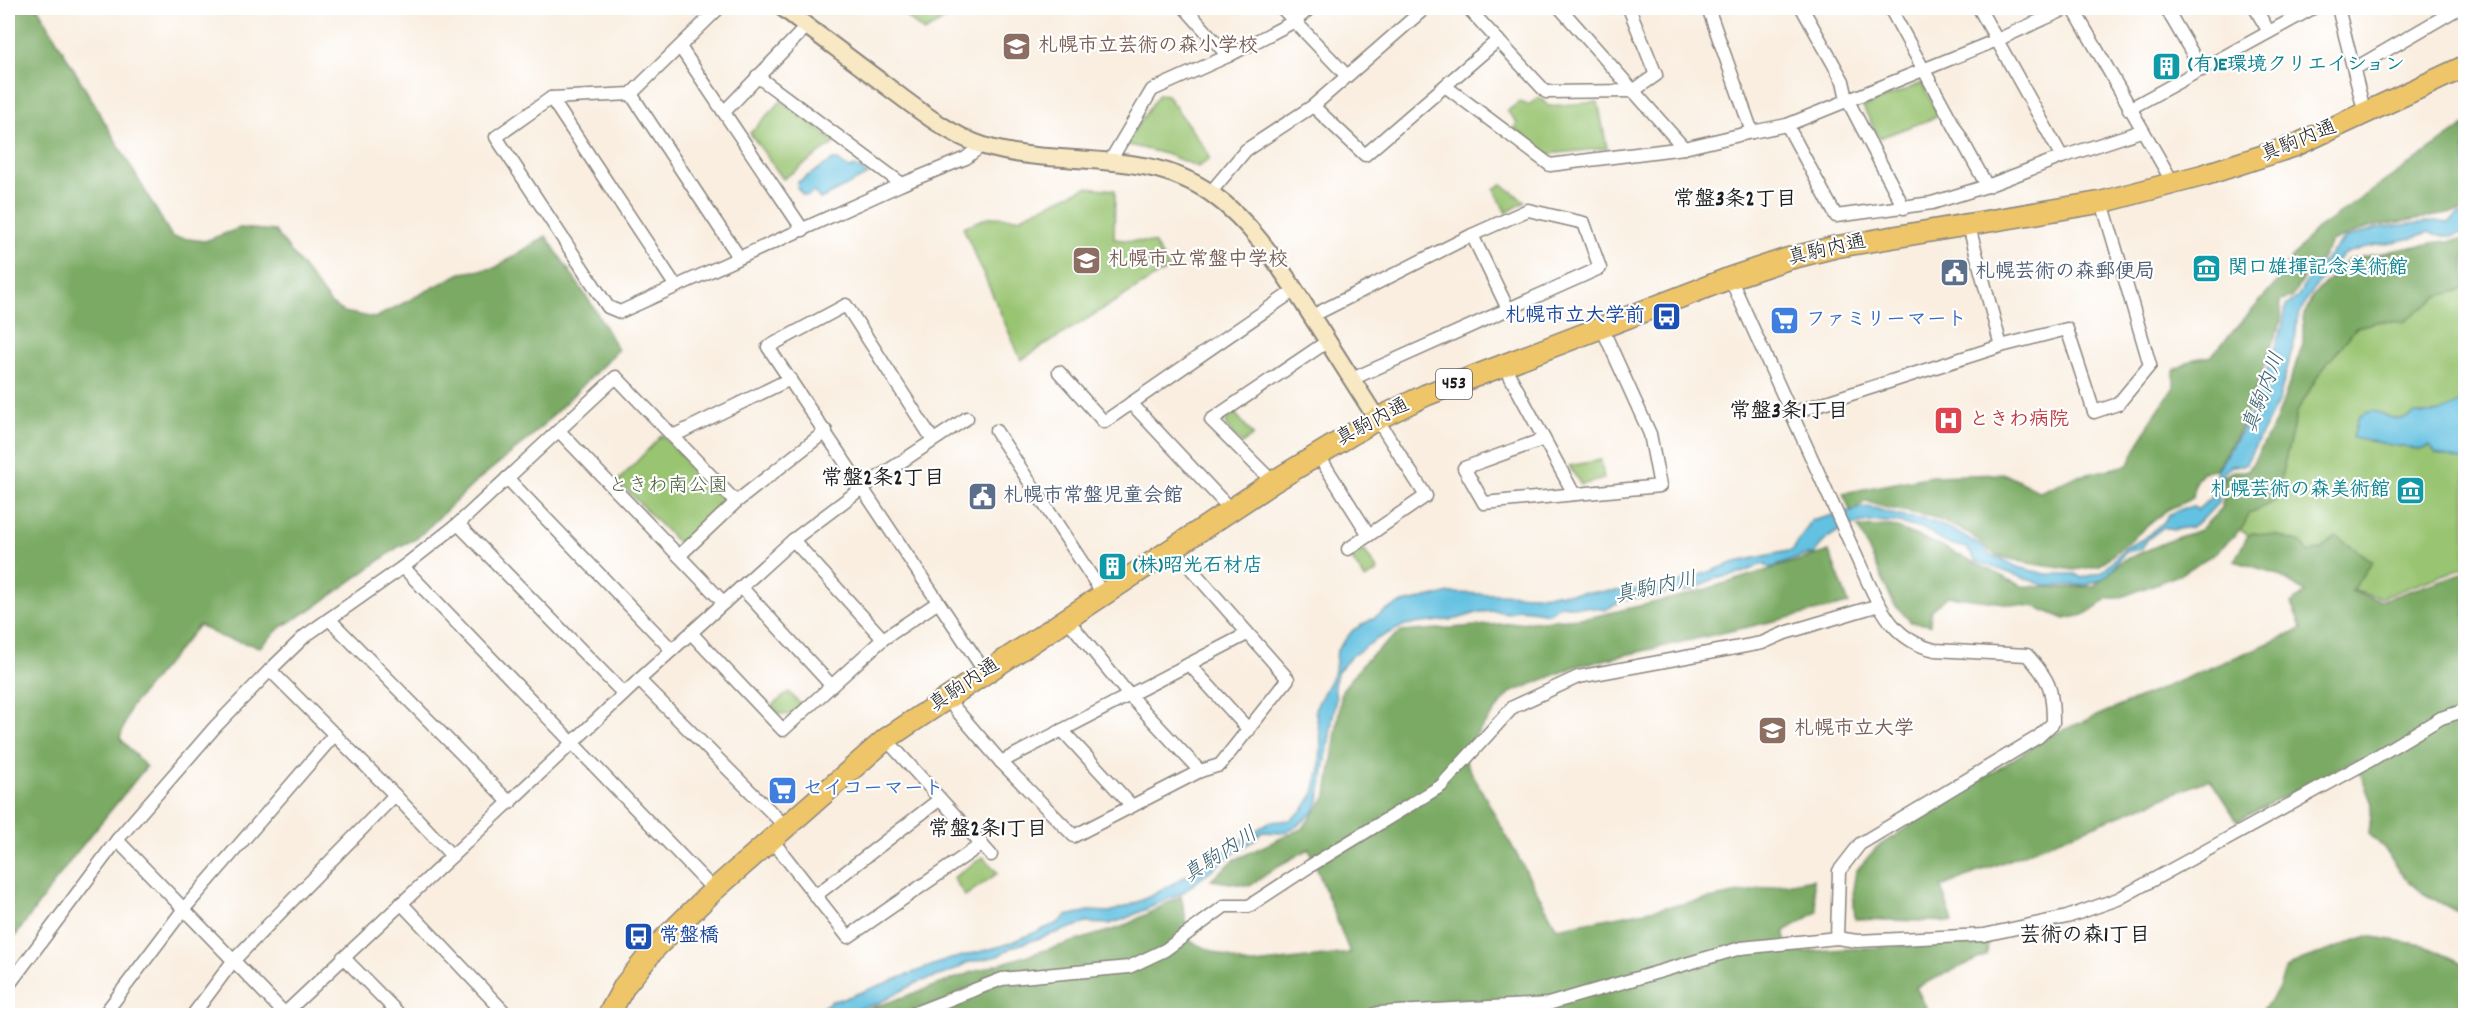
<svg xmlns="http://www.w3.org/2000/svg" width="2473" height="1023" viewBox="0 0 2473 1023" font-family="Dekko,'Klee One',sans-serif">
	<rect width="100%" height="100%" fill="#fff"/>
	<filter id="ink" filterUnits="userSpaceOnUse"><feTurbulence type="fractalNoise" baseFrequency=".0167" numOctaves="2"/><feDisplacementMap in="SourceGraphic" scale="12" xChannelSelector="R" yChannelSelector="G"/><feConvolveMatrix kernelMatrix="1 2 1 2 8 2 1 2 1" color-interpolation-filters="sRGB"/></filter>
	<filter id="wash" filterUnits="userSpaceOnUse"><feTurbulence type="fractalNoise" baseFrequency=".008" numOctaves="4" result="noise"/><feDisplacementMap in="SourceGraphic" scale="24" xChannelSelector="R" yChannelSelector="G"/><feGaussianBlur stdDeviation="1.35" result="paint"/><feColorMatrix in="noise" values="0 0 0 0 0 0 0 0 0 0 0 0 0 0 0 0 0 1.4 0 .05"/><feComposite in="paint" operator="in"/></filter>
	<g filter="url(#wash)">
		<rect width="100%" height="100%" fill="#f9eee0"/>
		<g fill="#99c471" stroke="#5a7046" stroke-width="1.5">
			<polygon points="897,8 963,8 924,32"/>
			<polygon points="1922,83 1939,116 1879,138 1863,107"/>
			<polygon points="1159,94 1167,95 1208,153 1209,160 1198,167 1166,154 1125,144"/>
			<polygon points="1540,97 1548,106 1598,102 1607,148 1548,154 1514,128 1517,122 1507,111 1520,102 1528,105"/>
			<polygon points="781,101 836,142 783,179 750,133"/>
			<polygon points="1502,184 1525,202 1506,213 1494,189"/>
			<polygon points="1086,187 1115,190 1114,239 1154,243 1169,268 1021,360 963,227 989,217 1019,218"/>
			<polygon points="2465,277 2465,567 2380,598 2348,589 2290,561 2232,525 2274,448 2297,360 2352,314"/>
			<polygon points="1235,413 1253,435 1242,444 1226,426 1227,419"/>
			<polygon points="662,435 726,502 679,544 618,481"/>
			<polygon points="1601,460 1604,479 1581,485 1569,466"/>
			<polygon points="1364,550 1378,571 1365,579 1351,558"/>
			<polygon points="789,692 801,705 789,715 779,714 772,706"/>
			<polygon points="983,857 998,873 965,896 953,878"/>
		</g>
		<g fill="#7aaa63" stroke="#4b6340" stroke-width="1.5">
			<polygon points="8,8 38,8 172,237 205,241 240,228 275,231 331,304 344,312 375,318 461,273 495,268 546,236 594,308 618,350 530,438 478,480 416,539 400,546 315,607 281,627 260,647 221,637 199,625 130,708 120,738 146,767 73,857 8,946"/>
			<path d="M2465,125v86l-96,16 -38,15 -14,23 -14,13 -11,20 -12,3c4,25 -1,23 -9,45 -9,25 -16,50 -27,75 -8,17 -20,32 -28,49l-14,2 -7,10 -2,16 -26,12 -68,56 -25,4 -47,-7 -32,-8 -26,-22 -37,-16 -49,-10 -17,-6 -15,11 -8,-19 89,-17 73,-2 35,18 34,-15 54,-12 24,-46 22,-32v-17l21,-11 16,-3 78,-87 -3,-4 27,-33z"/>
			<polygon points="2465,239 2465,289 2439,296 2404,322 2381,321 2357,327 2319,374 2297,412 2275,501 2250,513 2243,527 2217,552 2181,574 2119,598 2109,598 2084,615 2065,619 2036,607 1948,596 1931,610 1930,625 1911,622 1894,604 1858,527 1892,526 1937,544 2022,586 2065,588 2094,586 2122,561 2173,539 2200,530 2222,508 2224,476 2233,471 2248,471 2276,421 2303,344 2303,318 2312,297 2330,278 2348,260 2431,243"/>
			<polygon points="2252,533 2279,536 2301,543 2308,553 2321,549 2336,536 2373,562 2351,591 2380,601 2465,572 2465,916 2424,894 2404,877 2384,848 2369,834 2372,804 2355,760 2237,821 2210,779 1941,887 1953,922 1855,919 1853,889 1856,871 1877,847 2049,736 2302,629 2291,604 2305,592 2275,573 2234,561 2247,537"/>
			<polygon points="1829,551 1849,604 1577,666 1510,693 1461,753 1557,928 1813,879 1817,912 1785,931 1785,953 1988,940 1987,955 1916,987 1930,1015 850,1016 976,971 1122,927 1181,896 1191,942 1247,965 1350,953 1309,849 1280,865 1250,886 1211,880 1234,860 1303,828 1327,795 1342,690 1366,660 1400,632 1592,617 1690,594"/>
			<polygon points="2367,936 2423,945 2465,964 2465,1015 2259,1015 2279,988 2285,970 2298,962"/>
		</g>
		<g fill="#63c1e1" stroke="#406e7e" stroke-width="1.5">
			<polygon points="833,160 838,160 850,169 855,166 868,175 820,199 814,192 808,196 803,195 797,187 798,182"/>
			<path d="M2458,215h7v18c-12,3 -24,6 -36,-1l-17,6 -50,10 -18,6 -16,15 -23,33 -8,18 -1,15 -17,65 -34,65 -13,1 -9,7 -5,30 -16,17 -11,7 -19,3 -8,-3 -16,12 -7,10 -16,3 -17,23 -8,5 -14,5 -40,1 -70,-25 -9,-13c-7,-2 -16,-3 -23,-6 -7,-4 -15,-13 -24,-14 -9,-1 -18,-5 -27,-6 -31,-3 -62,5 -79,32l-11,2 -32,12 -9,-4 -22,10 -27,5 -20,11 -12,2 -9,-2 -12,6 -35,3 -20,11c-15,-4 -29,-2 -44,-5l-12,8 -19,-3 -12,-1 -9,4 -13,-2 -16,1 -23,7 -52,6 -28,14 -25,17 -14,15 -4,14 2,13 -17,103 -5,10 -15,14 -17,8 -20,-1 -9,9 -25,16 -46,36 -60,27 -13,4 -23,-1 -74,24 -14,9 -32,7 -15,9 -35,11 -39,21 -43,11 -25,1 23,-15 11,-2 104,-39 55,-14 56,-23 8,-7 23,-5 20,1 22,-7 24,-11 38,-22 76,-50 21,-2 14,-11 10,-16 6,-25 1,-28 -6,-31 20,-38 2,-21 16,-20 45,-26 52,-11 85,2 116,-6 30,-7 55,-20 57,-12 18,-29 54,-14 9,1 25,8 27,4 25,9 33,19 7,8 11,3 15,8 29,7h29l7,4 20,-6 23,-24 18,-9 21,-17 4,-7 16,-7 10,-1 3,3 15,-13 5,-27 35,-57 31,-89 3,-18 12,-9 10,-20 36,-38 33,-11 58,-7 13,2z"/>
			<path d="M2465,399v62l-29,-7 -6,-8 -10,4 -67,-12 5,-20c23,-20 33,15 57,-5 19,4 34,-3 50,-14z"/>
		</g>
	</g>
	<g filter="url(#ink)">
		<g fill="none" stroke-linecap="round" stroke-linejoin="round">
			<defs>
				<g id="street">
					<polyline points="719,8 631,94 551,98 496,137 608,307 620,312 902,184 966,158 982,145"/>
					<polyline points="1185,8 1228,56"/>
					<polyline points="1282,8 1347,76"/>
					<polyline points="1468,8 1546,92 1633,91 1656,75 1629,8"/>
					<polyline points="1560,8 1684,148"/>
					<polyline points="1708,8 1752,132 1787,125 1997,40 2068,8"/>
					<polyline points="1802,8 1843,81 1847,99 1904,208"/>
					<polyline points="1890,8 1987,186"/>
					<polyline points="1979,8 2062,157"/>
					<polyline points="2073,8 2173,183"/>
					<polyline points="2166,8 2202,70"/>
					<polyline points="2255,8 2269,32"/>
					<polyline points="2338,8 2365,114"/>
					<polyline points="680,47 803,230"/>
					<polyline points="2354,69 2459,8"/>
					<polyline points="757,76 902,184"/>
					<polyline points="1445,86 1550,165 1684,148 1752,132"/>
					<polyline points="631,94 739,257"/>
					<polyline points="551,98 675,285"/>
					<polyline points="1313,106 1365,155 1498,40"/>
					<polyline points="2129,109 2313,8"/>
					<polyline points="724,112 807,26"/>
					<polyline points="1787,125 1836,216 1932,203 1987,186 2062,157 2141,131"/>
					<polyline points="1110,161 1152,90 1228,56 1295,21 1310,8"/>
					<polyline points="1210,193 1246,150 1313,106 1425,8"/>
					<polyline points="1968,223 2001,346"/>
					<polyline points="1472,235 1507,307"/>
					<path d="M1730,278l137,302c16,34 29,61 68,70l92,5c23,25 26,34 26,68l-15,14 -178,107 -21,27 -2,67"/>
					<polyline points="1312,316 1472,235 1528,210 1584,223 1600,268 1352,379"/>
					<polyline points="1504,365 1574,494"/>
					<polyline points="1059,372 1104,422 1295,290"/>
					<polyline points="1131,403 1231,510"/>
					<polyline points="1792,413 2001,346 2067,329 2094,412 2118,404 2150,365 2102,202"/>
					<polyline points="559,431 724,603"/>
					<polyline points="996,431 1103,594"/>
					<polyline points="673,436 790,379"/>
					<polyline points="1544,439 1464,468 1484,503 1660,486 1650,434 1602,328"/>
					<polyline points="933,440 846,305 768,347 985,672"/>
					<polyline points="1317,453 1369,535 1426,496 1377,419"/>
					<polyline points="507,478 672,650"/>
					<polyline points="1273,482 1211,420 1328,341"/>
					<polyline points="458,524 624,694"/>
					<polyline points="793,540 883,639"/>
					<polyline points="1348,549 1369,535"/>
					<polyline points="679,556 736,502 826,431"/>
					<polyline points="403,567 714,890"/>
					<polyline points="742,588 831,685"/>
					<polyline points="329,619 510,803"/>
					<polyline points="1067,619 1129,695 1200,771"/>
					<polyline points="691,633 783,730 883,639 937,603"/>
					<polyline points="1189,664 1249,730"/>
					<polyline points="270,670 395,795 452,856"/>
					<polyline points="639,680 786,827"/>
					<polyline points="946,698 1001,762 1074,836 1200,771 1220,765 1288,679 1173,548"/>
					<polyline points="1062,730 1132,806"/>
					<polyline points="886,739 991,855"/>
					<polyline points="1001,762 1247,634"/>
					<polyline points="117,840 287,1016"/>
					<polyline points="772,840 848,937 982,844"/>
					<polyline points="815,896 940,799"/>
					<polyline points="401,903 508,1016"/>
					<polyline points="343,957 401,1016"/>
					<polyline points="8,986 117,840 215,727 270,670 305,636 403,567 458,524 616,377 736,502"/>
					<polyline points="103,1016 183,910 335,734"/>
					<polyline points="192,1016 233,961 395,795"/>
					<polyline points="282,1016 639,680 793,540 862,488 967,418"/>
					<polyline points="907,1016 1002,979 1129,967 1165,950 1225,906 1249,906 1310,866 1441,786 1513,707 1578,677 1762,643 1785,633 1879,605"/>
					<polyline points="1370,1016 1378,1013 1548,1004 1741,948 1837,938 1857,941 1984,935 2067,917 2118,899 2369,761 2441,718 2466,710"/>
				</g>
				<path id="secondary" d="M783,8c34,26 68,51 101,76 31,23 63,50 100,62 74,23 161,0 228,48 39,28 64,67 90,107 25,39 50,78 75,118"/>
				<polyline id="highway" points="608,1016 625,985 656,947 714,890 886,739 1273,482 1377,419 1426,395 1504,365 1730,278 1787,259 1835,247 2102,202 2204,175 2294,146 2466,66"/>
			</defs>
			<use href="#street" stroke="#8a857e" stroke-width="15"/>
			<use href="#secondary" stroke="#8a857e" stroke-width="20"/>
			<use href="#highway" stroke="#8a857e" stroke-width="24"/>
			<use href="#street" stroke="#fff" stroke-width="12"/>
			<use href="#secondary" stroke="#f8e8c3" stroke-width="16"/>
			<use href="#highway" stroke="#eec569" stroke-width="21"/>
		</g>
	</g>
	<defs>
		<symbol id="school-square" viewBox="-11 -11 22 22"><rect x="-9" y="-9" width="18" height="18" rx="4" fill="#8d6e63" stroke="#fff"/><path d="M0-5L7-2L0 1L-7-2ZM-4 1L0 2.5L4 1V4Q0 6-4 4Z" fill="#fff"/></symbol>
		<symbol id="building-square" viewBox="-11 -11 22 22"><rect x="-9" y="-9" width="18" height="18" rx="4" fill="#0f9aa8" stroke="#fff"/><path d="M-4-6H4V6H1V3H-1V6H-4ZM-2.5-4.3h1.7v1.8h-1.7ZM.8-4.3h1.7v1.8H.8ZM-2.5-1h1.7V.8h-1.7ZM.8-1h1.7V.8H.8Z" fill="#fff"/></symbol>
		<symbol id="museum-square" viewBox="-11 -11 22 22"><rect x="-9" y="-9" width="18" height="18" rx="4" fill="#0f9aa8" stroke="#fff"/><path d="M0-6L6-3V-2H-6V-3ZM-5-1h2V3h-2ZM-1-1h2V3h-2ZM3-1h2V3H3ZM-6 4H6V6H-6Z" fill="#fff"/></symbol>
		<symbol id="civic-square" viewBox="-11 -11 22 22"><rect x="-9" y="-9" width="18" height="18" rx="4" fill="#5c6f8a" stroke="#fff"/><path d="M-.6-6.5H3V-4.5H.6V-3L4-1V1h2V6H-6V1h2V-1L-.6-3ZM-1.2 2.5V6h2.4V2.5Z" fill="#fff"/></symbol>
		<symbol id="bus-square" viewBox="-11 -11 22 22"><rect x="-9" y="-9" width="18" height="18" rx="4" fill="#1a4fb4" stroke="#fff"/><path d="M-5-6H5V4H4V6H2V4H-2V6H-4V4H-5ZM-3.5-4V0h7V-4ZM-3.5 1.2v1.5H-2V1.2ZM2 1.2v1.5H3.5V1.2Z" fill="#fff"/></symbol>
		<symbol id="supermarket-square" viewBox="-11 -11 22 22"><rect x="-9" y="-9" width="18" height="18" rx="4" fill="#3f7fe0" stroke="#fff"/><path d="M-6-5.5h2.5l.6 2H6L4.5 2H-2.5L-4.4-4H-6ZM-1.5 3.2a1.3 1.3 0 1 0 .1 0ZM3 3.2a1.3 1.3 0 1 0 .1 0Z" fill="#fff"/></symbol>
		<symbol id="hospital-square" viewBox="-11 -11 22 22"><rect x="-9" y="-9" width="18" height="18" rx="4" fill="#e0444e" stroke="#fff"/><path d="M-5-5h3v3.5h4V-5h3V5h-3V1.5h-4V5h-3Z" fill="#fff"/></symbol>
		<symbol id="university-square" viewBox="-11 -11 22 22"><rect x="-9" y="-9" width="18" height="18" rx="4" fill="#8d6e63" stroke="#fff"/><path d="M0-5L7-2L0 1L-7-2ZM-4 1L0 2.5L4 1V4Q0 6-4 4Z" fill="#fff"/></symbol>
	</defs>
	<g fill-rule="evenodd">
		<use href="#school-square" x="1000" y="30" width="33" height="33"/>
		<use href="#building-square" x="2150" y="50" width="33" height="33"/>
		<use href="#school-square" x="1070" y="244" width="33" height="33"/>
		<use href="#museum-square" x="2190" y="252" width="33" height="33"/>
		<use href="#civic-square" x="1938" y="256" width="33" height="33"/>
		<use href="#bus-square" x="1650" y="300" width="33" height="33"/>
		<use href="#supermarket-square" x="1768" y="304" width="33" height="33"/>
		<use href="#hospital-square" x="1932" y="404" width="33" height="33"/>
		<use href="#museum-square" x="2394" y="474" width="33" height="33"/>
		<use href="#civic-square" x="966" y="480" width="33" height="33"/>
		<use href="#building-square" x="1096" y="550" width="33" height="33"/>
		<use href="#university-square" x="1756" y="714" width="33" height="33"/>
		<use href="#supermarket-square" x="766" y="774" width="33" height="33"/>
		<use href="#bus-square" x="622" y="920" width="33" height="33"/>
	</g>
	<g text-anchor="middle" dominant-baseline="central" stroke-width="4.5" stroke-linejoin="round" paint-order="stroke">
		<rect fill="#fff" stroke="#606060" stroke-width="1.5" x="1436" y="369" width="36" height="30" rx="4.5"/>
		<g font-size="18" font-weight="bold" fill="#1c1c1c">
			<text x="1454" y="384">453</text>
		</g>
		<g font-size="20" font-weight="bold" fill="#785e54" stroke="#fff" text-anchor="start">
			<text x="1038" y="47">札幌市立芸術の森小学校</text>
			<text x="1108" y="261">札幌市立常盤中学校</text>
			<text x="1794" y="730">札幌市立大学</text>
		</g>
		<g font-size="20" font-weight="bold" fill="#0d838f" stroke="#fff" text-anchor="start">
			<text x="2188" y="66">(有)E環境クリエイション</text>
			<text x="2228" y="269">関口雄揮記念美術館</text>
			<text x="2390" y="491" text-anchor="end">札幌芸術の森美術館</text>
			<text x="1133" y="567">(株)昭光石材店</text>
		</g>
		<g font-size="20" fill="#1c1c1c" stroke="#fff">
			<text transform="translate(2299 142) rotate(-22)">真駒内通</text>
			<text transform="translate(1827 251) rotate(-13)">真駒内通</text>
			<text transform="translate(1373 423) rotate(-28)">真駒内通</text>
			<text transform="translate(965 686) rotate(-34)">真駒内通</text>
		</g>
		<g font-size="20" font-weight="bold" fill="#4e5e75" stroke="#fff" text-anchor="start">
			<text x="1975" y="273">札幌芸術の森郵便局</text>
			<text x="1003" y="497">札幌市常盤児童会館</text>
		</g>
		<g font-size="20" font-weight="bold" fill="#164399" stroke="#fff" text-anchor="end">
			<text x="1645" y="317">札幌市立大学前</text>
			<text x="659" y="937" text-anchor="start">常盤橋</text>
		</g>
		<g font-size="20" font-weight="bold" fill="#366cbe" stroke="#fff" text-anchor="start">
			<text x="1806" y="321">ファミリーマート</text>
			<text x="803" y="790">セイコーマート</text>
		</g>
		<g font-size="20" font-weight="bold" fill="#be3a42" stroke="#fff" text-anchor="start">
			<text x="1969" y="421">ときわ病院</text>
		</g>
		<g font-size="20" fill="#4e5f3e" stroke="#fff">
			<text x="668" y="487">ときわ南公園</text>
		</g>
		<g font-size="21" font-weight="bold" fill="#1c1c1c" stroke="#fff">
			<text x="1735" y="201">常盤3条2丁目</text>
			<text x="1789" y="413">常盤3条1丁目</text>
			<text x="883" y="480">常盤2条2丁目</text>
			<text x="988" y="831">常盤2条1丁目</text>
			<text x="2085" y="937">芸術の森1丁目</text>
		</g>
		<g font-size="21" font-style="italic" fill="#385e6b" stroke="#fff">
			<text transform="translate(2265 393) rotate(-69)">真駒内川</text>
			<text transform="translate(1656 589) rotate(-12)">真駒内川</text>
			<text transform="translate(1221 856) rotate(-33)">真駒内川</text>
		</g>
	</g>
	<rect width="2473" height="1023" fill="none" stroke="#fff" stroke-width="30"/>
</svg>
